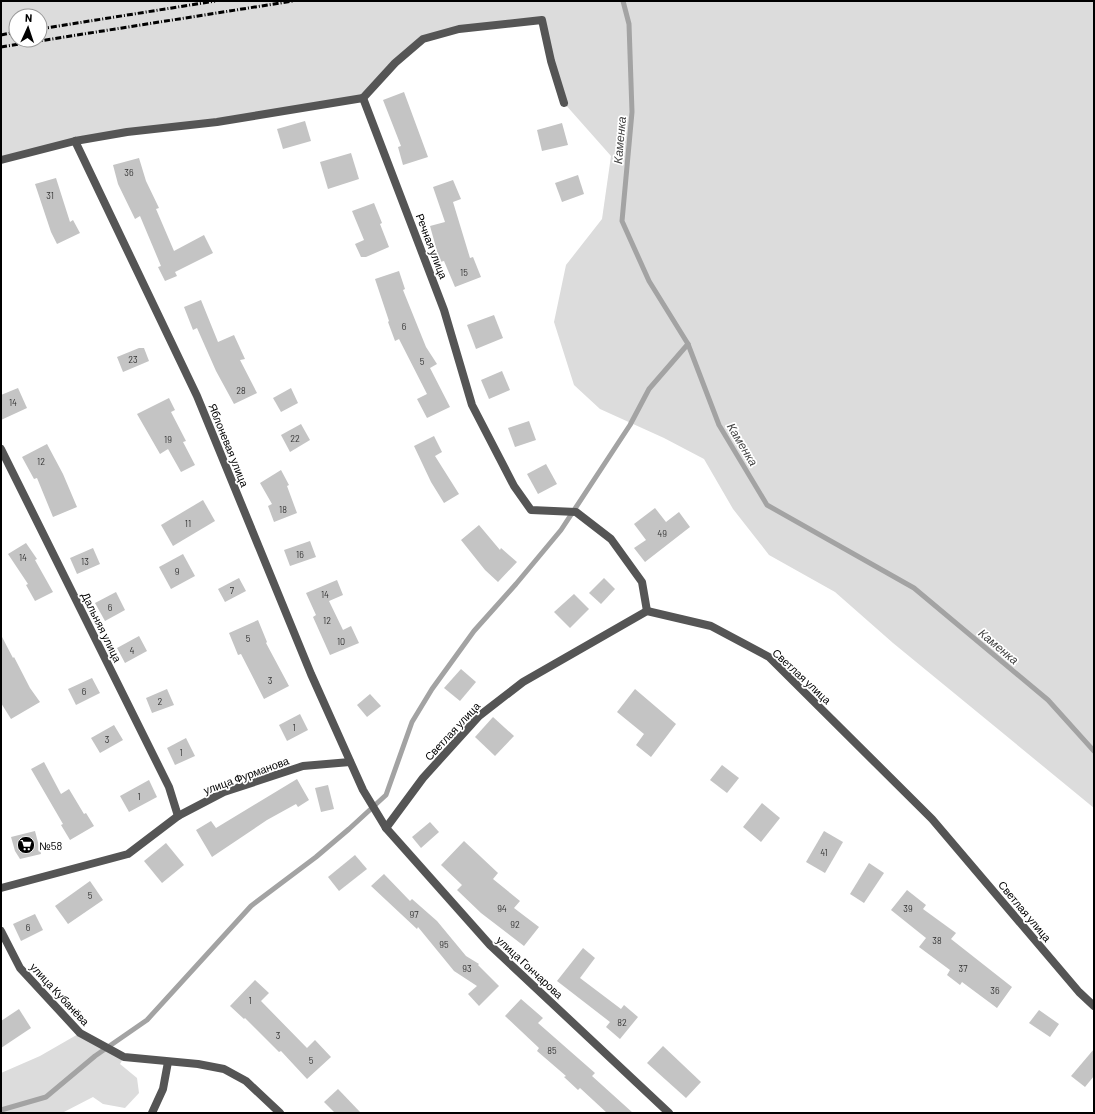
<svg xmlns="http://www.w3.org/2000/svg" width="1095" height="1114" viewBox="0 0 1095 1114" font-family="Barlow,sans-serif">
	<rect width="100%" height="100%" fill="#fff"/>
	<g fill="#dcdcdc" fill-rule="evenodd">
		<path d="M1,1h1093v807l-201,-165 -58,-51 -66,-37 -36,-46 -29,-50 -40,-21 -64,-29 -26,-24 -20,-63 12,-57 36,-46 9,-63 -47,-53 -22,-83 -83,9 -36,10 -60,59 -236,34 -126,28zM16,16h24v24h-24z"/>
		<polygon points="80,1033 124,1057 120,1064 137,1078 139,1093 125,1108 103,1104 93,1097 62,1113 1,1113 1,1073 40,1056"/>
	</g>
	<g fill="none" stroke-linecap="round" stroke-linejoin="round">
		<g stroke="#a3a3a3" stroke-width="5">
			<polyline points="623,1 629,24 632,112 622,221 649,281 688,344 719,425 767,505 914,588 1048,700 1094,751"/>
			<polyline points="1,1110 46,1097 95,1056 147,1020 251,906 316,857 349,829 386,795 412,722 432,689 474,631 516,584 561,530 630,425 649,389 688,344"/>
		</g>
	</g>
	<g fill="#c4c4c4">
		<polygon points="404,92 428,157 403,165 398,147 401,146 383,100"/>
		<polygon points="305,121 311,141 283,149 277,129"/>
		<polygon points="562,123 568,145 542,151 537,130"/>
		<polygon points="351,153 359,179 328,189 320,162"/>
		<polygon points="139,158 146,181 159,208 156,209 174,251 204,235 213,253 175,272 177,276 165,281 158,267 161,266 140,216 135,219 118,184 113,165"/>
		<polygon points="578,175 584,194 562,202 555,183"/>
		<polygon points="56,178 70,222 73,220 80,233 57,244 51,232 35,184"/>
		<polygon points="453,180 461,199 453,202 470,258 473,257 481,277 455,287 444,261 440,262 430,226 445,222 433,187"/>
		<polygon points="374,203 382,223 380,224 389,247 366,257 361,257 355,244 364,240 352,211"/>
		<polygon points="399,271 405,289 403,290 426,347 437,364 430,368 450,407 427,418 417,399 427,394 399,339 395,341 388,322 389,321 375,279"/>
		<polygon points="201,300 218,342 234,335 245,359 240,360 257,393 234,404 216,371 197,328 193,330 184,307"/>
		<polygon points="494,315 503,338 476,349 467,325"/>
		<polygon points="139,348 144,348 149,361 123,372 117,357"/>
		<polygon points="502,371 510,390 489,399 481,380"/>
		<polygon points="18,388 27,408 1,420 1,395"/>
		<polygon points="291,388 298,403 281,412 273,398"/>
		<polygon points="169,398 175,410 171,412 186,441 183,442 195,465 181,472 168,449 160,454 137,414"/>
		<polygon points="529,421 536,440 515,447 508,428"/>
		<polygon points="301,424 310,440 290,452 281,435"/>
		<polygon points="434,436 442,452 435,456 459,494 444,503 431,482 414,446"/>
		<polygon points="47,444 63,474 77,507 53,517 37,478 34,479 22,457"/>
		<polygon points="546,464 557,484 538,494 527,474"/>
		<polygon points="281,470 289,485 287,486 297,513 274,522 268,506 272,504 260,483"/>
		<polygon points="203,500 215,521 173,546 161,525"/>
		<polygon points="655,508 666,522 679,512 690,527 645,562 634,548 646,540 634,524"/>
		<polygon points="479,525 500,550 501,548 517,562 498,582 485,570 461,540"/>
		<polygon points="310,541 316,557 290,566 284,550"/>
		<polygon points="26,543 37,559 35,560 53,592 35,601 26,585 28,584 8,554"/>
		<polygon points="93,548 100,564 77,574 70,558"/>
		<polygon points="183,554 195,576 171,589 159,567"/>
		<polygon points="239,578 246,591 225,602 218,589"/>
		<polygon points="604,578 615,589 601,604 589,593"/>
		<polygon points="337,580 343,595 329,601 343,630 351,626 359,643 330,655 313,617 316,615 306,593"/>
		<polygon points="116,592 125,610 105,621 95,603"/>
		<polygon points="574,594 589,609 570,628 554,612"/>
		<polygon points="258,620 267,642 266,643 289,686 264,699 241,654 238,655 229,633"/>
		<polygon points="1,635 13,658 14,657 30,688 40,702 11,719 1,703"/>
		<polygon points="139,636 147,651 125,663 117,648"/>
		<polygon points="461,669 476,682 460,701 444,688"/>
		<polygon points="92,678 100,693 76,705 68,689"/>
		<polygon points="167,689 174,705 152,713 146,698"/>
		<polygon points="635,689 676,724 651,757 636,745 644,734 617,712"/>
		<polygon points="370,694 381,706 367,717 357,705"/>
		<polygon points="300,714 308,730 287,741 279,725"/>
		<polygon points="493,717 514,736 495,756 475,737"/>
		<polygon points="114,725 123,740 100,753 91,738"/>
		<polygon points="186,738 195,756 175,765 167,748"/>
		<polygon points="44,762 61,794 69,789 84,814 86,813 94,826 70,840 61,825 63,824 31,769"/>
		<polygon points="722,765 739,778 727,793 710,780"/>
		<polygon points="297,779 309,800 298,807 296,804 267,820 212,857 196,830 211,821 216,828"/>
		<polygon points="149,780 157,797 129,812 120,796"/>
		<polygon points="328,785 334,809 321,812 315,788"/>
		<polygon points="762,803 780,818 761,842 743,827"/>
		<polygon points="430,822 439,832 421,848 412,837"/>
		<polygon points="35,831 41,854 20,859 15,851 11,837"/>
		<polygon points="824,831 843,842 825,873 806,862"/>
		<polygon points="464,841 498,873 493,879 520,901 514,908 539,927 524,946 481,913 457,890 462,885 441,865"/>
		<polygon points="166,843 184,865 162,883 144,861"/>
		<polygon points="355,855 367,869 339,891 328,877"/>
		<polygon points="869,863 884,873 864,903 850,894"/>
		<polygon points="384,874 410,901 412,899 437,921 466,956 479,964 478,965 499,986 479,1006 468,994 477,986 454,971 418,927 417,929 371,886"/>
		<polygon points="90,881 103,900 68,924 55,906"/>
		<polygon points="907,890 926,905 923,909 956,933 951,939 1012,987 997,1008 962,982 960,985 947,975 950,970 919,947 926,938 891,910"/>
		<polygon points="35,914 43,930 21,941 13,924"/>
		<polygon points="583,948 595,958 580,978 621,1009 624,1005 638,1017 620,1039 606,1027 610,1022 557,981"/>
		<polygon points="255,980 269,993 261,1001 307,1048 315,1040 331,1057 307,1079 281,1051 279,1052 245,1018 244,1019 230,1006"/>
		<polygon points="521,999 543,1018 538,1023 595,1073 592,1076 633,1113 607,1113 580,1088 578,1090 564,1077 566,1076 537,1051 539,1048 505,1016"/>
		<polygon points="19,1009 31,1028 1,1048 1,1021"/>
		<polygon points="1039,1010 1059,1024 1050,1037 1029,1023"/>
		<polygon points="663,1046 701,1082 686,1098 647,1063"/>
		<polygon points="1094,1049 1094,1076 1085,1087 1071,1076"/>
		<polygon points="338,1089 361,1113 335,1113 324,1102"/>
	</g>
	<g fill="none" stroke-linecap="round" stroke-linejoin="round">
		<g stroke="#555" stroke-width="8">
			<polyline points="363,98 444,310 472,405 514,486 531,510 576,512 611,539 642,582 647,611"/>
			<polyline points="363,98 395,63 423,39 459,29 542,20 551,61 564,103"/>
			<polyline points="75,141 197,396 311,674 363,790 386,828 490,945 669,1113"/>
			<polyline points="1,160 75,141 127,132 217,122 363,98"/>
			<polyline points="1,449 169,787 178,816"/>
			<polyline points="386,828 423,778 479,716 523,682 647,611 711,626 769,657 932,819 1079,992 1094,1006"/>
			<polyline points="1,888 128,854 178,816 224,792 303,766 350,762"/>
			<polyline points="1,931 20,968 80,1033 124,1057 198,1064 224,1069 246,1081 280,1113"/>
			<polyline points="152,1113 163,1089 168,1062"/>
		</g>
		<g stroke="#000" stroke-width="3" stroke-dasharray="6 2 1 2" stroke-linecap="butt">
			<polyline points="40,29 215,1"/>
			<polyline points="1,35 16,32"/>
			<polyline points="1,47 293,1"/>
		</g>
	</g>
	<defs>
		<symbol id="supermarket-disc" viewBox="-11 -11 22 22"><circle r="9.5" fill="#000" stroke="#fff"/><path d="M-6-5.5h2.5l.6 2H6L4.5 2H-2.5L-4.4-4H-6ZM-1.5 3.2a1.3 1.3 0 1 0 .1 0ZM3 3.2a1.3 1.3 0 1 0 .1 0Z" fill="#fff"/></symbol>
	</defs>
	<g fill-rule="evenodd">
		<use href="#supermarket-disc" x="16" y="835" width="20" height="20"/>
	</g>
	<g text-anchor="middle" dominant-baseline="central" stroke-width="3.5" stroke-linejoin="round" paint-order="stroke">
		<g font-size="9" fill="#313131">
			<text x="129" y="172">36</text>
			<text x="50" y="195">31</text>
			<text x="464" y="272">15</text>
			<text x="404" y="326">6</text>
			<text x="133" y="359">23</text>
			<text x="422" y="361">5</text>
			<text x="241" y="390">28</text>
			<text x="13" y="402">14</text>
			<text x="295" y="438">22</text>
			<text x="168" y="439">19</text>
			<text x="41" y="461">12</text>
			<text x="283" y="509">18</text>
			<text x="188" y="523">11</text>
			<text x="662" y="533">49</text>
			<text x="300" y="554">16</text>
			<text x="23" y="557">14</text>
			<text x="85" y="561">13</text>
			<text x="177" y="571">9</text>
			<text x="232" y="590">7</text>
			<text x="325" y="594">14</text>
			<text x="110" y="607">6</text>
			<text x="327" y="620">12</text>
			<text x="248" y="638">5</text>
			<text x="341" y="641">10</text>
			<text x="132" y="650">4</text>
			<text x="270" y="680">3</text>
			<text x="84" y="691">6</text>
			<text x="160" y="701">2</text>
			<text x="294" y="727">1</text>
			<text x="107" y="739">3</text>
			<text x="181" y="752">1</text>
			<text x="139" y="796">1</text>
			<text x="824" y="852">41</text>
			<text x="90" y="895">5</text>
			<text x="502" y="908">94</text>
			<text x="908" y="908">39</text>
			<text x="414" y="914">97</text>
			<text x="515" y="924">92</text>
			<text x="28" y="927">6</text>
			<text x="937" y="940">38</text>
			<text x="444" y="944">95</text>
			<text x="467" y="968">93</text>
			<text x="963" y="968">37</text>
			<text x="995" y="990">36</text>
			<text x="250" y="1000">1</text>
			<text x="622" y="1022">82</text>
			<text x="278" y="1035">3</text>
			<text x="552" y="1050">85</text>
			<text x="311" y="1060">5</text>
		</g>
		<g font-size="11" fill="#000" stroke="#fff">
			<text transform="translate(432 246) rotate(69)">Речная улица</text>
			<text transform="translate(229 445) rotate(68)">Яблоневая улица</text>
			<text transform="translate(102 627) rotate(64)">Дальняя улица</text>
			<text transform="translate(802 676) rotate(43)">Светлая улица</text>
			<text transform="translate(452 731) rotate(-47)">Светлая улица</text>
			<text transform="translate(246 775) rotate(-20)">улица Фурманова</text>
			<text transform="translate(1025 911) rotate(50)">Светлая улица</text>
			<text transform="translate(530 967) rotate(43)">улица Гончарова</text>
			<text transform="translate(60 994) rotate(47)">улица Кубанёва</text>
		</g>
		<g font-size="11" fill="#000" stroke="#fff" text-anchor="start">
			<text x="39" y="845">№58</text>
		</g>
		<g font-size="12" font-style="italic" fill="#444" stroke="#fff">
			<text transform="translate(619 140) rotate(-85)">Каменка</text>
			<text transform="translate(743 444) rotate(59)">Каменка</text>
			<text transform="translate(999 646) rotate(40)">Каменка</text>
		</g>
	</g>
	<rect width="1095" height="1114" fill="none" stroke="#000000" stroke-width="4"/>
	<g transform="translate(28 28) rotate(3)"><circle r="19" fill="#ffffff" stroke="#999999"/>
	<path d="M0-3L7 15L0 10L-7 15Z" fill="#000000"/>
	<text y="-6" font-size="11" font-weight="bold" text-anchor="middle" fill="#000000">N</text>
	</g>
</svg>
